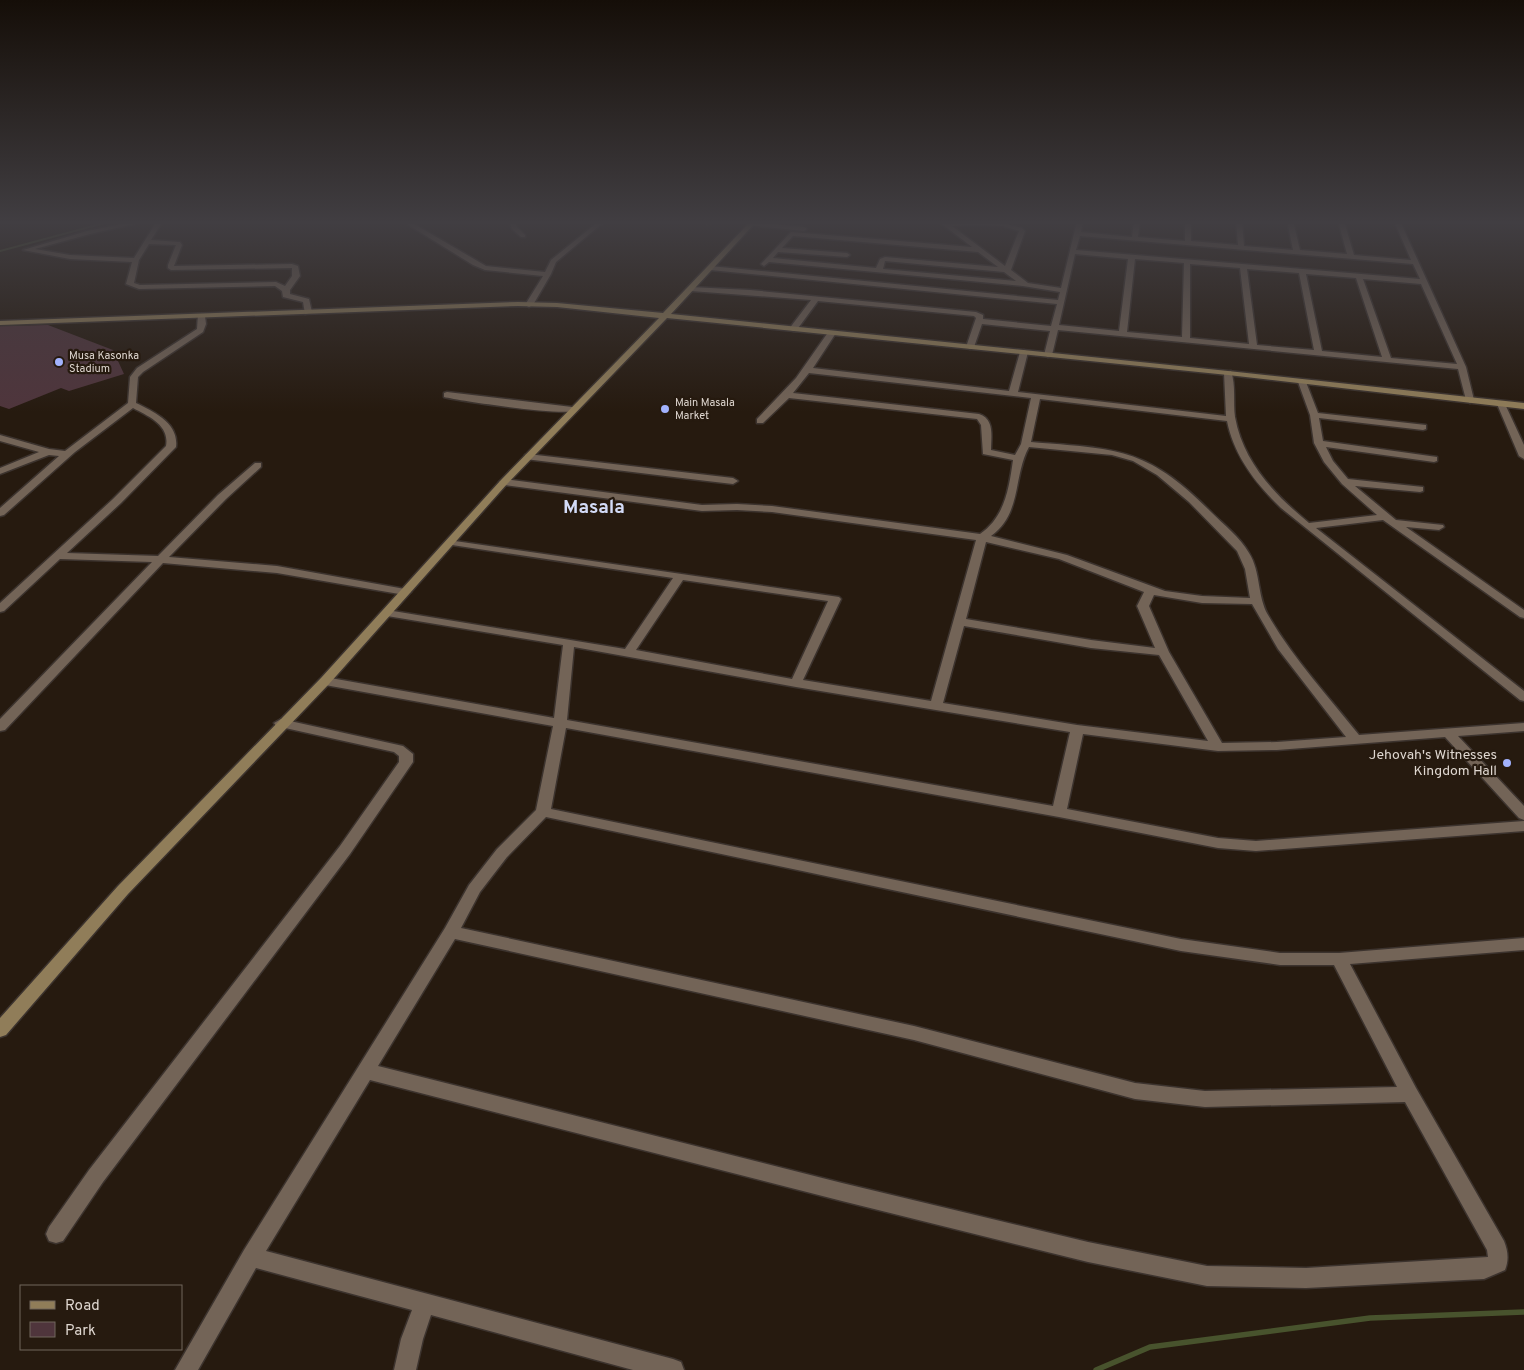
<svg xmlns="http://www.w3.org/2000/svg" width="1524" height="1370" viewBox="0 0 1524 1370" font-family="Overpass,sans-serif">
	<rect width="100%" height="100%" fill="#261a0f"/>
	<polygon fill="#4f353c" points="48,325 113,350 124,374 69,391 61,388 9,409 0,406 0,326"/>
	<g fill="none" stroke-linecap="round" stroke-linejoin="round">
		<polyline stroke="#48532d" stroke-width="2" points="0,251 112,221"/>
		<polyline stroke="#48532d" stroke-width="5.5" points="1096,1370 1150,1347 1370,1318 1524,1312"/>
		<defs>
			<g id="street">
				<path d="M137,221h10l-57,13 -55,15 35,6 64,3 23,-37h6l-12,19 29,2 2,3 -8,21 118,-2 6,2 2,10 -10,14v4l19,5 3,13 -7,2 -2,-12 -20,-5 -1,-6 -7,-5 -136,3 -13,-5 6,-22 -62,-3 -47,-9 64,-19zM149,244l27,1 -8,20v3l3,2 121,-2v8l-7,10 -9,-4 -136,3 -6,-2 5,-23z"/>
				<polygon points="402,221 409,221 486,266 545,272 551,260 599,221 605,221 556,262 551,274 533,305 529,307 525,305 543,276 485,270 473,265"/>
				<polygon points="509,221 515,221 517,227 525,235 525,237 521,237 512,229"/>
				<polygon points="696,221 716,221 708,224"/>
				<path d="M938,221h6l4,2 46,-2 28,7 3,3 -14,39 17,13 33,5 16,-67h6l-2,11 51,5 2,-16h6l-2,16 47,4v-20h6v20l47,4 -2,-24h6l2,25 49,4 -6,-29h6l7,29 47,4 -9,-33h6l10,34 57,5 -17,-39h6l66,146 8,33 -4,3 -4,-3 -8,-31 -400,-39 -6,25 -4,2 -4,-2 6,-24 -68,-7 -8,23 -4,2 -4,-2 10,-29 -2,-2 -156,-15 -22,30h-3l-4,-2 22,-29 -120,-9 -4,-2 4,-2 59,3 226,22 7,3v4l68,7 6,-22 -347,-34 -3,-2 3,-2 348,34 2,-8 -37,-6 -254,-24 -5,4 -3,-2 30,-32 181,15zM975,225l28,1 16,5 -14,35 -53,-40zM793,236l185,16 20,15 -113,-10 -5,2 -4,9 -103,-10 5,-6 69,5 3,-2 -3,-2 -65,-5zM1080,236l333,28 7,15 -344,-29zM1075,254l53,5 -9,72 -60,-6zM1135,259l49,4 -2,74 -55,-5zM885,261l119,11 12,9 -133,-12zM1190,264l50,4 9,76 -59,-6zM1247,269l52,4 15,77 -57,-5zM1306,274l50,4 26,79 -60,-6zM1363,279l58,5 36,80 -66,-6z"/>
				<polygon points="751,222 804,227 807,229 804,231 749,225 748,224"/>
				<path d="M198,314l7,2 1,8 -3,8 -60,40 -5,5 -2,26c18,9 43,20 40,44l-55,56 -54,50 91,3 60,-61 37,-32h6v4l-35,32 -57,58 108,9 128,23 6,3 -6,3 -128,-22 -114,-10 -158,167 -5,1v-12l152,-157 -92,-3 -56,52 -4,1v-9l113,-104 53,-53c4,-21 -18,-30 -33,-38l-58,44 -71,63 -4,1v-8l59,-52 -10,-1 -49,19v-6l39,-16 -39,-11v-6l49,14 16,2 63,-48 2,-26 7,-9 60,-39z"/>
				<path d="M829,331l7,2 -23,35 196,23 11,-39 4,-2 4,2 -10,40 208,24 -2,-43 7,-2c5,14 2,32 4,46 8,45 40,78 74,106l68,-8 -35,-31 -18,-22 -10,-19 -4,-28 -12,-33 1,-2 7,2 12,31 108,12v4l-3,1 -104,-12 4,23 114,16v4l-3,1 -108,-15 7,14 15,18 75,8v4l-3,1 -65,-6 41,34 47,5 1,2 -5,3 -33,-3 118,83v8l-4,-1 -137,-97 -67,8 208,163v10l-4,-1 -239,-192c-25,-24 -47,-52 -54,-87l-187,-22 -9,43c86,7 116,5 180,70 13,13 29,25 38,41 12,19 8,43 19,62 25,43 60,81 91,120l165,-12v8l-66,5 66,70v14l-5,-2 -74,-81 -168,13 -59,1 -135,-17 -16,75 151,29 38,3 268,-20v10l-268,20 -38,-3 -159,-31 -493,-89 -15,81 630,130 99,14h59l185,-15v12l-174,14 66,124 88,153c4,10 5,19 1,29l-21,9 -178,9 -99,-2 -119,-24 -246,-61 -472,-121 -104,171 407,108 8,3 3,8h-51l-202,-55 -8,24 -7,31h-22l7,-31 11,-29 -156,-42 -58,102h-23l69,-120 201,-322 24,-43 28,-36 39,-39 17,-84 -228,-41 -6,-4 6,-4 229,41 9,-73 -176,-29 -6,-3 6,-3 238,39 48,-71 -221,-33 -4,-1 -1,-2 1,-2 391,57 2,2 -38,81 128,21 45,-161 -204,-28 -35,-2 -35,1 -198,-26 -5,-3 5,-3 198,26 35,-1 35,2 208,28c25,-17 29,-46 33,-74l-30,-6 -2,-29 -4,-6 -188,-21 -26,25h-6v-4l39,-41zM809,373l222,25 -10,46 -6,11 -24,-5c0,-13 4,-31 -12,-36l-186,-21zM1029,447l83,8 21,6 24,14 32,27 48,49 8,18 5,29 -48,-2 -37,-5 -98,-36 -76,-19c31,-22 22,-60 38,-89zM986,542l73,17 85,33 -7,14 18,42 -64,-8 -125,-21zM683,580l145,21 -36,78 -156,-29zM1154,595l48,8 50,1 26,45 68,88 -69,5 -55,1 -53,-91 -20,-46zM964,626l127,22 68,7 49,86 -131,-16 -134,-22zM574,647l222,40 274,45 -17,74 -486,-86zM546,817l635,134 99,14h54l63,122 -192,4 -70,-8 -221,-57 -453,-98 19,-36 27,-35zM455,939l459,101 221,59 70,8 200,-5 82,148 1,7 -182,11 -99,-2 -119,-24 -246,-59 -464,-117z"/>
				<path d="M447,392l125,15 4,3c-8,7 -115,-9 -132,-13v-4z"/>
				<polygon points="1501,401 1505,404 1524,445 1524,459 1519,456 1497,404"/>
				<polygon points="528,454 733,478 738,481 733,484 707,481 525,459 525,455"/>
				<polygon points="281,719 403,746 413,754 413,762 350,854 103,1182 63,1241 56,1243 49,1241 46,1234 49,1227 89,1170 340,846 399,762 399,756 394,752 276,726 274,723"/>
			</g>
			<polygon id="secondary" points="751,221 757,221 671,314 1228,371 1524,403 1524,409 1228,375 667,318 507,484 329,684 128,894 6,1035 0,1037 0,1018 118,886 321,678 501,480 659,318 557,307 518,306 0,325 0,321 518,302 557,303 663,313"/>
		</defs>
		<use href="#street" stroke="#3c332e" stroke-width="3"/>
		<use href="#secondary" stroke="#3c332e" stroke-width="3"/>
		<use href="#street" fill="#736457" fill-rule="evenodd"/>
		<use href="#secondary" fill="#907d59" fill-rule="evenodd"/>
	</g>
	<linearGradient id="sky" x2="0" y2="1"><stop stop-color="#150e08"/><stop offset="0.54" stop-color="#413e42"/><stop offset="1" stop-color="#413e42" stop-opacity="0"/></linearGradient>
	<rect width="1524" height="412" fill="url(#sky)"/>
	<g fill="#a2b2fd" stroke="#261a0f" stroke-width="2">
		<circle cx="59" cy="362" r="5"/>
		<circle cx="665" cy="409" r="5"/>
		<circle cx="1507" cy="763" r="5"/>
	</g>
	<g text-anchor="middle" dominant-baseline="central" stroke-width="4.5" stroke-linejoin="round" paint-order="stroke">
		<g font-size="11" fill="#dfd7d0" stroke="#261a0f" text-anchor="start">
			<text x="69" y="356">Musa Kasonka<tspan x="69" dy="13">Stadium</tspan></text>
			<text x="675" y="403">Main Masala<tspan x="675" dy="13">Market</tspan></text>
		</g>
		<g font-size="14" fill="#dfd7d0" stroke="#261a0f" text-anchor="end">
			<text x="1497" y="755">Jehovah's Witnesses<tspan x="1497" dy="16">Kingdom Hall</tspan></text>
		</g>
		<g font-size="19" font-weight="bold" fill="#d3dbf7" stroke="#261a0f">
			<text x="594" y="508">Masala</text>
		</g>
	</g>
	<rect x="20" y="1285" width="162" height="65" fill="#261a0f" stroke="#70665c"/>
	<rect x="30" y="1301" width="25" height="8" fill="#907d59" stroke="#70665c"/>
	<text x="65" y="1310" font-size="15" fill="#dfd7d0">Road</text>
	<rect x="30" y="1322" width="25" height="15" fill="#4f353c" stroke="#70665c"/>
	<text x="65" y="1335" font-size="15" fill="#dfd7d0">Park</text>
</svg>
